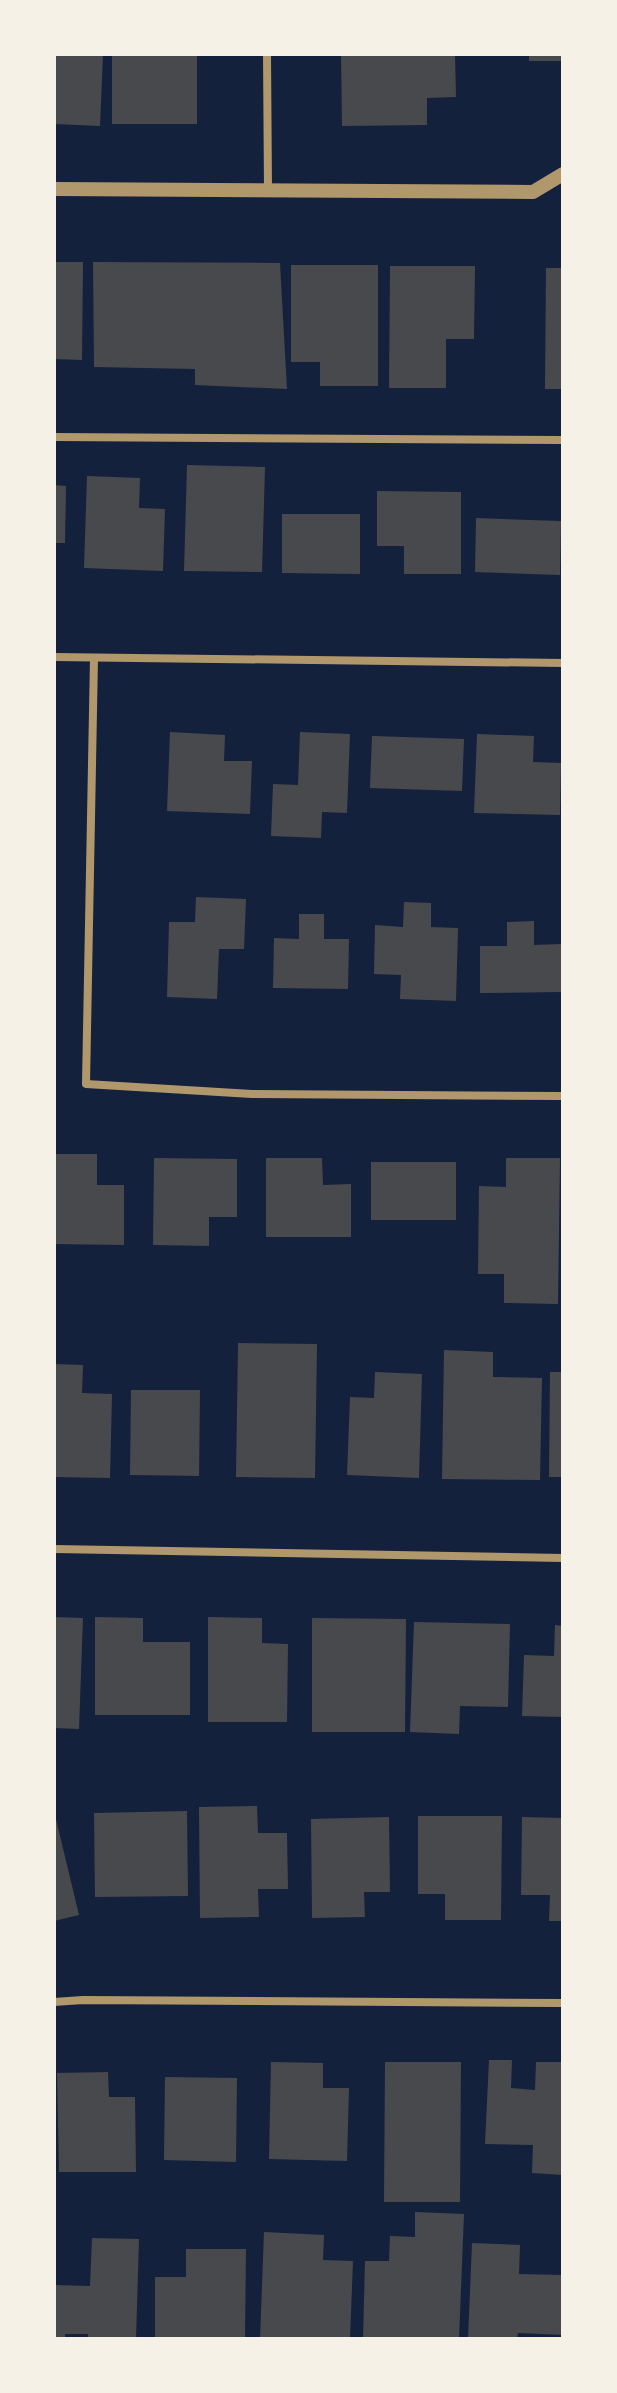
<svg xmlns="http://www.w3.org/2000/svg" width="617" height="2393" viewBox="0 0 617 2393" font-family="'Titillium Web',sans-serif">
	<rect width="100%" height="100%" fill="#14213d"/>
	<g fill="#48494c">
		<polygon points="54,54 103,54 100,126 54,124"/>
		<rect x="112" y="54" width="85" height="70"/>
		<polygon points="341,54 455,54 456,97 427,98 427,125 342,126"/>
		<rect x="529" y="54" width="34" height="7"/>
		<polygon points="54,262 83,262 82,360 54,359"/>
		<polygon points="93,262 280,263 287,389 195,385 195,369 94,367"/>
		<polygon points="291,265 378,265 378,386 320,386 320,362 291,362"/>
		<polygon points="390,266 475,266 474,339 446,339 446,388 389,388"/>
		<polygon points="546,268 563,268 563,389 545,389"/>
		<polygon points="187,465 265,467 262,572 184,571"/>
		<polygon points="87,476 140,478 139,508 165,509 163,571 84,568"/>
		<polygon points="54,485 66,486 65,543 54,543"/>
		<polygon points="377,491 461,492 461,574 404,574 404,546 377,546"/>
		<polygon points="282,514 360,514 360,574 282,573"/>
		<polygon points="476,518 561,521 560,575 475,572"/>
		<polygon points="170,732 225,735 224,761 252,761 250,814 167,811"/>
		<polygon points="300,732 350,734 347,813 322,812 321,838 271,836 273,784 298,785"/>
		<polygon points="477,734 534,736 533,762 561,763 560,815 474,813"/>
		<polygon points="372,736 464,739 462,791 370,788"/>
		<polygon points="196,897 246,899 244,949 219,949 217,999 167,997 169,922 195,922"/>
		<polygon points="404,902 431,903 431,927 458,928 456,1001 400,999 401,975 374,974 375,925 403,927"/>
		<polygon points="299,914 324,914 324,939 349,939 348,989 273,988 274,938 299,939"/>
		<polygon points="534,921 534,945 561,944 561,992 480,993 480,946 507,946 507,922"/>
		<polygon points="54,1154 97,1154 97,1185 124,1185 124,1245 54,1244"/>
		<polygon points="154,1158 237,1159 237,1217 209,1217 209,1246 153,1245"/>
		<polygon points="266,1158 322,1158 323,1185 351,1184 351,1237 266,1237"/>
		<polygon points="506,1158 560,1158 558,1304 504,1303 504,1274 478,1274 479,1186 506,1187"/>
		<rect x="371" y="1162" width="85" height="58"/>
		<polygon points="238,1343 317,1344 315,1478 236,1477"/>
		<polygon points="444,1350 493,1352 493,1377 542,1378 540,1480 442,1479"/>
		<polygon points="54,1364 83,1365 82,1393 112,1394 110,1478 54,1477"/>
		<polygon points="375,1372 422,1374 419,1478 347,1475 350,1397 374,1398"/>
		<polygon points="550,1372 563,1372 563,1477 549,1477"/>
		<polygon points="131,1390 200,1390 199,1476 130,1475"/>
		<polygon points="54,1617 83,1618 79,1729 54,1728"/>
		<polygon points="95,1617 143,1618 143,1642 190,1642 190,1715 95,1715"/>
		<polygon points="208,1617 262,1618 262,1643 288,1644 287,1722 208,1722"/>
		<polygon points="312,1618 406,1619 405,1732 312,1732"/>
		<polygon points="414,1622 510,1624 508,1707 460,1706 459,1734 410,1732"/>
		<polygon points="555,1625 563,1626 563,1717 522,1716 524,1655 554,1656"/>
		<polygon points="257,1806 258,1833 287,1833 288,1889 258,1889 259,1917 200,1918 199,1807"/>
		<polygon points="187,1811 188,1896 95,1897 94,1813"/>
		<polygon points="55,1815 79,1915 54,1921 54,1816"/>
		<polygon points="418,1816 502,1816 501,1920 445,1920 445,1894 418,1894"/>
		<polygon points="389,1817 390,1892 364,1892 365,1917 312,1918 311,1819"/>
		<polygon points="522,1817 563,1818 563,1921 549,1921 550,1895 521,1895"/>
		<polygon points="489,2060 512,2060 511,2088 535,2090 536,2062 563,2062 563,2175 532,2173 533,2145 485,2144"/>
		<polygon points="271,2062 323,2063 323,2088 349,2088 347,2161 269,2159"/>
		<polygon points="385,2062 461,2062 460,2202 384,2202"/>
		<polygon points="108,2072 109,2097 135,2097 136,2172 59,2172 57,2073"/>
		<polygon points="165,2077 237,2078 236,2162 164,2160"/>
		<polygon points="415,2212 464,2214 459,2339 363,2339 365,2261 389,2261 390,2236 415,2237"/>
		<polygon points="264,2232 324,2235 323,2260 353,2261 350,2339 260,2339"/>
		<polygon points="92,2238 139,2239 136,2339 88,2339 88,2334 65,2334 65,2339 54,2339 54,2285 90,2286"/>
		<polygon points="472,2243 520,2245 519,2274 563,2275 563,2335 518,2333 517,2339 468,2339"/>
		<polygon points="186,2249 246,2249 245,2339 155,2339 155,2277 186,2277"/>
	</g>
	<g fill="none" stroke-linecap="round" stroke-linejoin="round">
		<g stroke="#b1986c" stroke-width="8">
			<polyline points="267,54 268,190"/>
			<polyline points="54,437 563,440"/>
			<polyline points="54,657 563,663"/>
			<polyline points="94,658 86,1084 252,1094 563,1096"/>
			<polyline points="54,1549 563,1558"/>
			<polyline points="54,2002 83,2000 563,2003"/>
		</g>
		<polyline stroke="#b1986c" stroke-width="14" points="54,189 533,192 563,174"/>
	</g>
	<rect width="617" height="2393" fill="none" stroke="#f6f1e7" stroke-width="112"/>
</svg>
